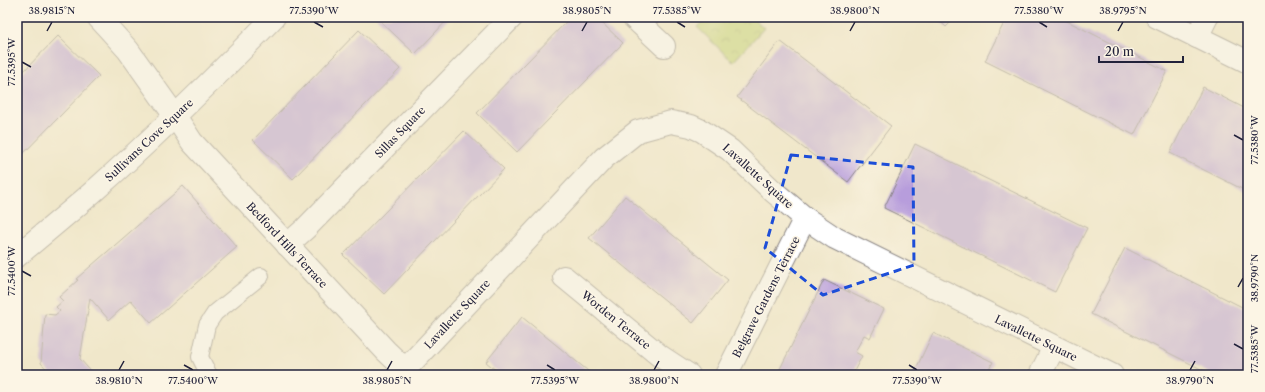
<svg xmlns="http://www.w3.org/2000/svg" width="1265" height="392" viewBox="0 0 1265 392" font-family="'Libre Caslon Text',serif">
<defs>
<pattern id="park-crowns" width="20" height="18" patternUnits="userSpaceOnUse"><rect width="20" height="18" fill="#c4d476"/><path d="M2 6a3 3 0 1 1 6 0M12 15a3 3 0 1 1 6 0" fill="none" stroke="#a8b667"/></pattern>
</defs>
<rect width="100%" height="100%" fill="#fcf5e5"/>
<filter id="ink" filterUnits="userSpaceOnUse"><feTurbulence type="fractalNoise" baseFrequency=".025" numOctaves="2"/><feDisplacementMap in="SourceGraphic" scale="8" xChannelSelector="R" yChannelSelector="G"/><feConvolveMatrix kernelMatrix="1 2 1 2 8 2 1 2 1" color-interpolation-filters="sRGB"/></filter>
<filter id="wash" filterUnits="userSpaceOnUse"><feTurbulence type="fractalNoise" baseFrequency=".012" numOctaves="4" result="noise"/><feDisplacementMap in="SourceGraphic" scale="16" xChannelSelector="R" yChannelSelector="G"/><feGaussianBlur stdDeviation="0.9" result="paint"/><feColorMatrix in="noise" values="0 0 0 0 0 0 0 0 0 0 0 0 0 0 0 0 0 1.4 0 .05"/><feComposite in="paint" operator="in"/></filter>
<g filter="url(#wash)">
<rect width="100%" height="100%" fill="#f0e7cb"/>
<polygon fill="url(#park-crowns)" stroke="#737b58" points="707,17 752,17 764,28 733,62 697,27"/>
<g id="blocks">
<g fill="#b79ddc">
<polygon points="376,17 450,17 415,54"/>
<polygon points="571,17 596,17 623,43 517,152 477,113"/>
<polygon points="935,17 956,17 946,27"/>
<polygon points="1007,17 1059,17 1167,71 1134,135 985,61"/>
<polygon points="359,30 400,69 293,179 253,140"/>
<polygon points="58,36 99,76 17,160 17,78"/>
<polygon points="780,41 891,126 848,182 737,97"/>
<polygon points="1203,87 1248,110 1248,192 1170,153"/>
<polygon points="464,131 504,169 384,294 343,255"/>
<polygon points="915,144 1087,228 1055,292 884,208"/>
<polygon points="183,186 237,247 151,323 131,300 109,320 90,298 80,359 94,375 52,375 41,363 45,314 55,315 60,311 56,307 63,301 59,297 78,280 76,279"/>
<polygon points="625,196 728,280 693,323 589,238"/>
<polygon points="1125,248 1248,310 1248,375 1213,375 1091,314"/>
<polygon points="824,280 884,309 870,338 864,335 855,352 862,356 852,375 777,375"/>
<polygon points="522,317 593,375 502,375 486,362"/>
<polygon points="933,333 993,362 986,375 913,375"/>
</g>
</g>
</g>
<g filter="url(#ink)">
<use href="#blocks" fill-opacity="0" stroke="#898483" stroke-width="1"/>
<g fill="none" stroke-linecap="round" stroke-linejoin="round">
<defs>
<polyline id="lane" points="209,375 200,357 207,325 215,313 261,276"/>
<g id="street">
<polyline points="98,17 128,50 175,116 192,142 386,351 405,369"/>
<polyline points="633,17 664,46"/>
<polyline points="1157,17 1248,62"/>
<polyline points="1197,37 1207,17"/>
<polyline points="287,245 305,229 512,17"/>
<path d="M 17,256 C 43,234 69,213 94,191 C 156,136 216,77 274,17"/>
<polyline points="564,277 660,356 689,375"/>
<polyline points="400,375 604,158 638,131 671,122 691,126 702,131 730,150 774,192 805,218 835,238 1112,375"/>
<polyline points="726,375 805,218"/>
<polyline points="1040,375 1054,347"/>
</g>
</defs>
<use href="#lane" stroke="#898483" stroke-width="18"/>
<use href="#street" stroke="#898483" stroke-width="24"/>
<use href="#lane" stroke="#fff" stroke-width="16"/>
<use href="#street" stroke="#fff" stroke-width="22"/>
</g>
</g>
<path d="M0 0H1265V392H0ZM 791,155 L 913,167 L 914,265 L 823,295 L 765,248 Z" fill="#f0e7cb" fill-opacity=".55" fill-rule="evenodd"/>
<path fill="none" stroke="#1d4ed8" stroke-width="3" stroke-dasharray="8 5" stroke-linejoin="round" d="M 791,155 L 913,167 L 914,265 L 823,295 L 765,248 Z"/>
<path fill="none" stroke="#22223b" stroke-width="1.5" d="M 314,22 L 323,27M 677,22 L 685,27M 1039,22 L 1047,27M 47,31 L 52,22M 582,31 L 587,22M 850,31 L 855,22M 1118,31 L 1123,22M 22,62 L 31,67M 1234,135 L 1243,140M 22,271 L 31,276M 1238,287 L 1243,278M 1234,344 L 1243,349M 184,365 L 193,370M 547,365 L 555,370M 909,365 L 917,370M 119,370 L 124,361M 387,370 L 392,361M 654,370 L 659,361M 1190,370 L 1195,361"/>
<g text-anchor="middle" stroke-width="3.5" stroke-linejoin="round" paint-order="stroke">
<g font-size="11" fill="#22223b" stroke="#fcf5e5">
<text transform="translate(400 132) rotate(-46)" y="4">Sillas Square</text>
<text transform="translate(149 140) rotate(-43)" y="4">Sullivans Cove Square</text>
<text transform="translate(758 176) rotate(42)" y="4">Lavallette Square</text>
<text transform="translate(287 245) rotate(47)" y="4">Bedford Hills Terrace</text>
<text transform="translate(766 297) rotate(-63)" y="4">Belgrave Gardens Terrace</text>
<text transform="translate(457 314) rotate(-47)" y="4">Lavallette Square</text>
<text transform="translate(616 320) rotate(39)" y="4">Worden Terrace</text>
<text transform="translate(1036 338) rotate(26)" y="4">Lavallette Square</text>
</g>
</g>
<rect width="1265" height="392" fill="none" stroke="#fcf5e5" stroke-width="44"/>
<path d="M1099 56v6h84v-6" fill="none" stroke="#22223b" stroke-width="2"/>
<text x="1105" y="56" font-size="12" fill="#22223b" stroke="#fcf5e5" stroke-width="3" paint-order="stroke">20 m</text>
<rect x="22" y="22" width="1221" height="348" fill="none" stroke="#22223b" stroke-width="1.5"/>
<g font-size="10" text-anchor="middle" fill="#22223b">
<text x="52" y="14">38.9815°N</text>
<text x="314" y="14">77.5390°W</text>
<text x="587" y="14">38.9805°N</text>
<text x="677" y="14">77.5385°W</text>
<text x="855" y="14">38.9800°N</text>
<text x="1039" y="14">77.5380°W</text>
<text x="1123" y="14">38.9795°N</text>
<text transform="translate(11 62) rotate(-90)" y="4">77.5395°W</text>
<text transform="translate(1254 140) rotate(-90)" y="4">77.5380°W</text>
<text transform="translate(11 271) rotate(-90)" y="4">77.5400°W</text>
<text transform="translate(1254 278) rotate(-90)" y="4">38.9790°N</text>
<text transform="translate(1254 349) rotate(-90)" y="4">77.5385°W</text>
<text x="119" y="384">38.9810°N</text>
<text x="193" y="384">77.5400°W</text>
<text x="387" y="384">38.9805°N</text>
<text x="555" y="384">77.5395°W</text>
<text x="654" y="384">38.9800°N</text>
<text x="917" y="384">77.5390°W</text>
<text x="1190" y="384">38.9790°N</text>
</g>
</svg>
